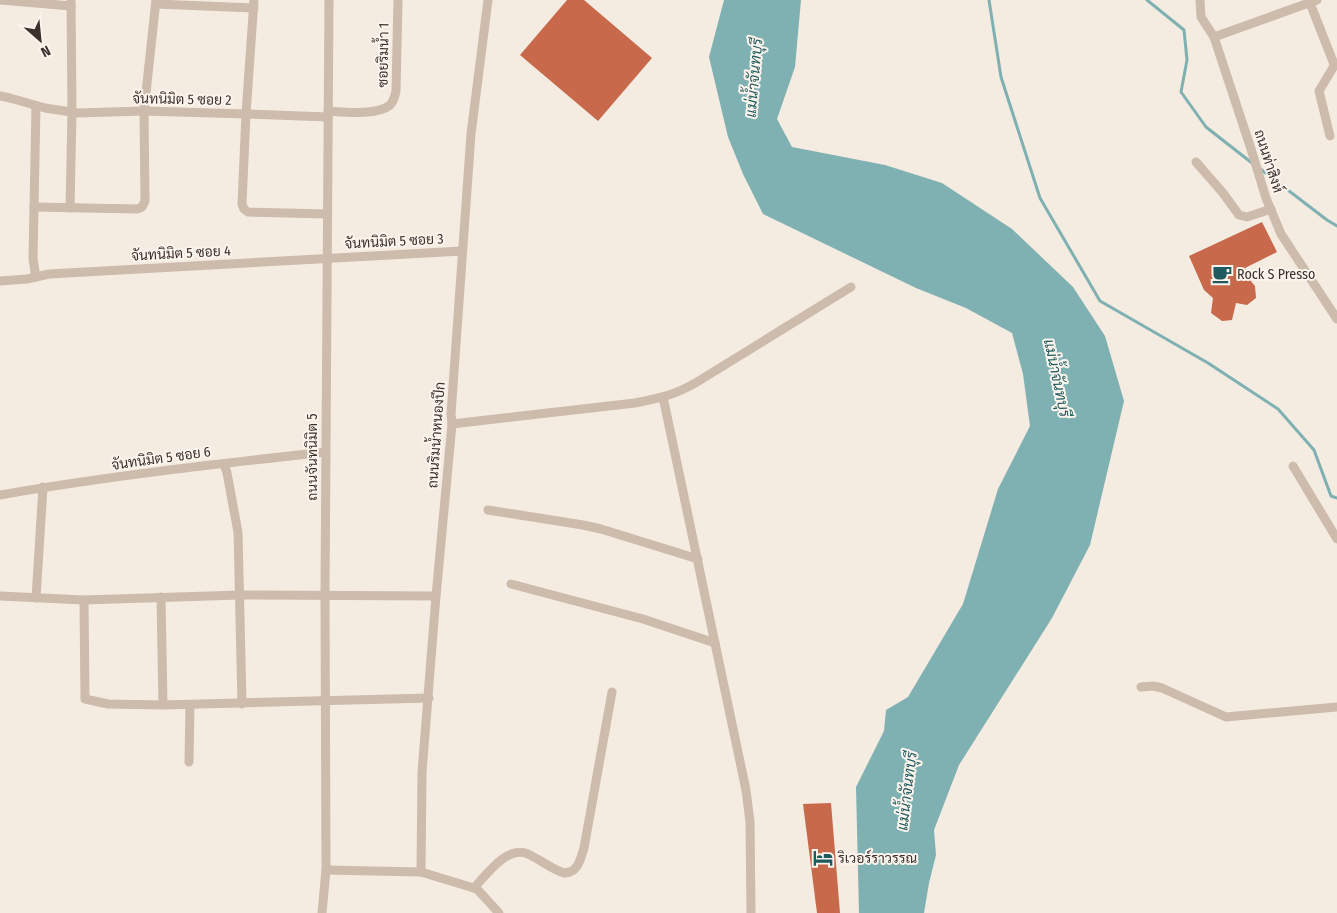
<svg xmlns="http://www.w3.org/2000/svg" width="1337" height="913" viewBox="0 0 1337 913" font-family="'Fira Sans Condensed',Sarabun,sans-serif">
<rect width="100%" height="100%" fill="#f4ebe1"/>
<polygon fill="#7fb0b2" points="724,0 801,0 795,67 777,119 792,147 885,165 942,183 1012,229 1073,287 1105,336 1124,401 1090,545 1052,618 959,765 934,830 936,855 929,883 924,913 859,913 856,787 884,731 886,710 908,697 963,604 998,489 1030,426 1023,374 1012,333 966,308 916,288 763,214 743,174 728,137 709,57"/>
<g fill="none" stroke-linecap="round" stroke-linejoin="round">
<g stroke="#7fb0b2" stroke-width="3">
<polyline points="989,0 1001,77 1040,198 1100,301 1208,363 1278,409 1314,450 1331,496 1337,498"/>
<polyline points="1147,0 1184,30 1187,60 1181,92 1206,127 1252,163"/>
<polyline points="1259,168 1327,220 1337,226"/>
</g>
</g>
<g fill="#c8694b">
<polygon points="567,0 584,0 652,58 598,121 520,55"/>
<polygon points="1262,222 1277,252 1245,268 1250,280 1255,286 1256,298 1247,305 1236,303 1232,320 1222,321 1211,313 1213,298 1204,290 1189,256"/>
<polygon points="831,803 840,913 817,913 803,804"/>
</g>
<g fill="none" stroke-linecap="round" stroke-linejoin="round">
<g stroke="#cdbbac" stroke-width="9">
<polyline points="0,0 71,6"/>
<polyline points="254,0 246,114 242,204 244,209 248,212 327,214"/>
<polyline points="1200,0 1201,17 1214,37 1251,149 1266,198 1281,234 1337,319"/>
<polyline points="1310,3 1334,64 1334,66 1319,91 1330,136"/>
<polyline points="156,4 254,8"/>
<polyline points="1214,37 1317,0"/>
<polyline points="0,96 10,98 45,108 78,113 144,111 246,114 328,117"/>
<path d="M 328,111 C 344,112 377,116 390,105 C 394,101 395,96 396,91 L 398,0"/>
<polyline points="1196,162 1223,193 1239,215 1247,217 1271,209"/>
<polyline points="34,207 137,209 142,207 145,201 144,111 156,0"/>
<polyline points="70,208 72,112 71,0"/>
<polyline points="36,277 33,259 36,106"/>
<polyline points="0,281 27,279 49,274 462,251"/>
<polyline points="663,397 746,790 750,822 751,913"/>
<path d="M 452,424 L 635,403 C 660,398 675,395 697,382 L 851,287"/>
<polyline points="224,464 227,473 238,532 242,704"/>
<polyline points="1293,466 1337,539"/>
<path d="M 0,495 C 108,476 217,464 326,452"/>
<polyline points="488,510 583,525 601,529 698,559"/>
<polyline points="511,584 643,619 715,643"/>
<polyline points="0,596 84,600 240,595 436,596"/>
<polyline points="161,597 163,705"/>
<polyline points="36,598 43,487"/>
<polyline points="84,600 85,699 108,704 163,705 429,698"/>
<polyline points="1141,687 1153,686 1162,688 1226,717 1337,707"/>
<polyline points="189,762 190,705"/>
<polyline points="326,870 421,872 477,889 499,913"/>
<polyline points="421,872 422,772 436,596 452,424 451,414 471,134 488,0"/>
<path d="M 474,888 C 487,874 507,845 528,854 C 541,860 551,869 564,873 C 578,873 580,860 584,848 L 612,692"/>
<polyline points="322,913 326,870 325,594 329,0"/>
</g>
</g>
<defs>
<symbol id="cafe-bare" viewBox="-9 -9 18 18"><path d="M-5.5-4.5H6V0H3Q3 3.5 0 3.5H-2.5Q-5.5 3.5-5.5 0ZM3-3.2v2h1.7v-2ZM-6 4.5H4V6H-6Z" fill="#1f5a5e" stroke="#fbf5ee" stroke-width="2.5" paint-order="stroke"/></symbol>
<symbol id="hotel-bare" viewBox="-9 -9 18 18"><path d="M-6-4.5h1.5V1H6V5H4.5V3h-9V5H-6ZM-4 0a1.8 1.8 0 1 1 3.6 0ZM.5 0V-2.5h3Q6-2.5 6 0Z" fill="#1f5a5e" stroke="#fbf5ee" stroke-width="2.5" paint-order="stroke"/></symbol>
</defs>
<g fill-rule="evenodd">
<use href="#cafe-bare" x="1208" y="260" width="28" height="28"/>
<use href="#hotel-bare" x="809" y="844" width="28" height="28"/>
</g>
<g text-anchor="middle" stroke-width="4" stroke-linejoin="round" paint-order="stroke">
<g font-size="14" fill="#3b302b" stroke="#fbf5ee">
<text transform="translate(383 55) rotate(-89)" y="5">ซอยริมน้ำ 1</text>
<text transform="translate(182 99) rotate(1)" y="5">จันทนิมิต 5 ซอย 2</text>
<text transform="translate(1269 161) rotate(72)" y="5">ถนนท่าสิงห์</text>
<text transform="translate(394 241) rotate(-3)" y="5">จันทนิมิต 5 ซอย 3</text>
<text transform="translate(181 253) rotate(-3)" y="5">จันทนิมิต 5 ซอย 4</text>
<text transform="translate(436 435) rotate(-86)" y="5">ถนนริมน้ำหนองปึก</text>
<text transform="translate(312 457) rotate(-90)" y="5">ถนนจันทนิมิต 5</text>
<text transform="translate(161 458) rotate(-8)" y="5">จันทนิมิต 5 ซอย 6</text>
</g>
<g font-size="14" fill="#3b302b" stroke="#fbf5ee" text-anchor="start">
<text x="1237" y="279">Rock S Presso</text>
<text x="838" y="863">ริเวอร์ราวรรณ</text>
</g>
<g font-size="15" font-style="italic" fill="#1f5a5e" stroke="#fbf5ee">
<text transform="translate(754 78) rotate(-85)" y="5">แม่น้ำจันทบุรี</text>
<text transform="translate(1057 378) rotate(78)" y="5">แม่น้ำจันทบุรี</text>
<text transform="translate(907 791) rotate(-83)" y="5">แม่น้ำจันทบุรี</text>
</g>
</g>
<g transform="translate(40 40) rotate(153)" stroke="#fbf5ee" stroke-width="4" paint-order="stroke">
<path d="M0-4L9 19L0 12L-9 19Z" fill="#3b302b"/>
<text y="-8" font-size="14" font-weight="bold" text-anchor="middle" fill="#3b302b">N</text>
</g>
</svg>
